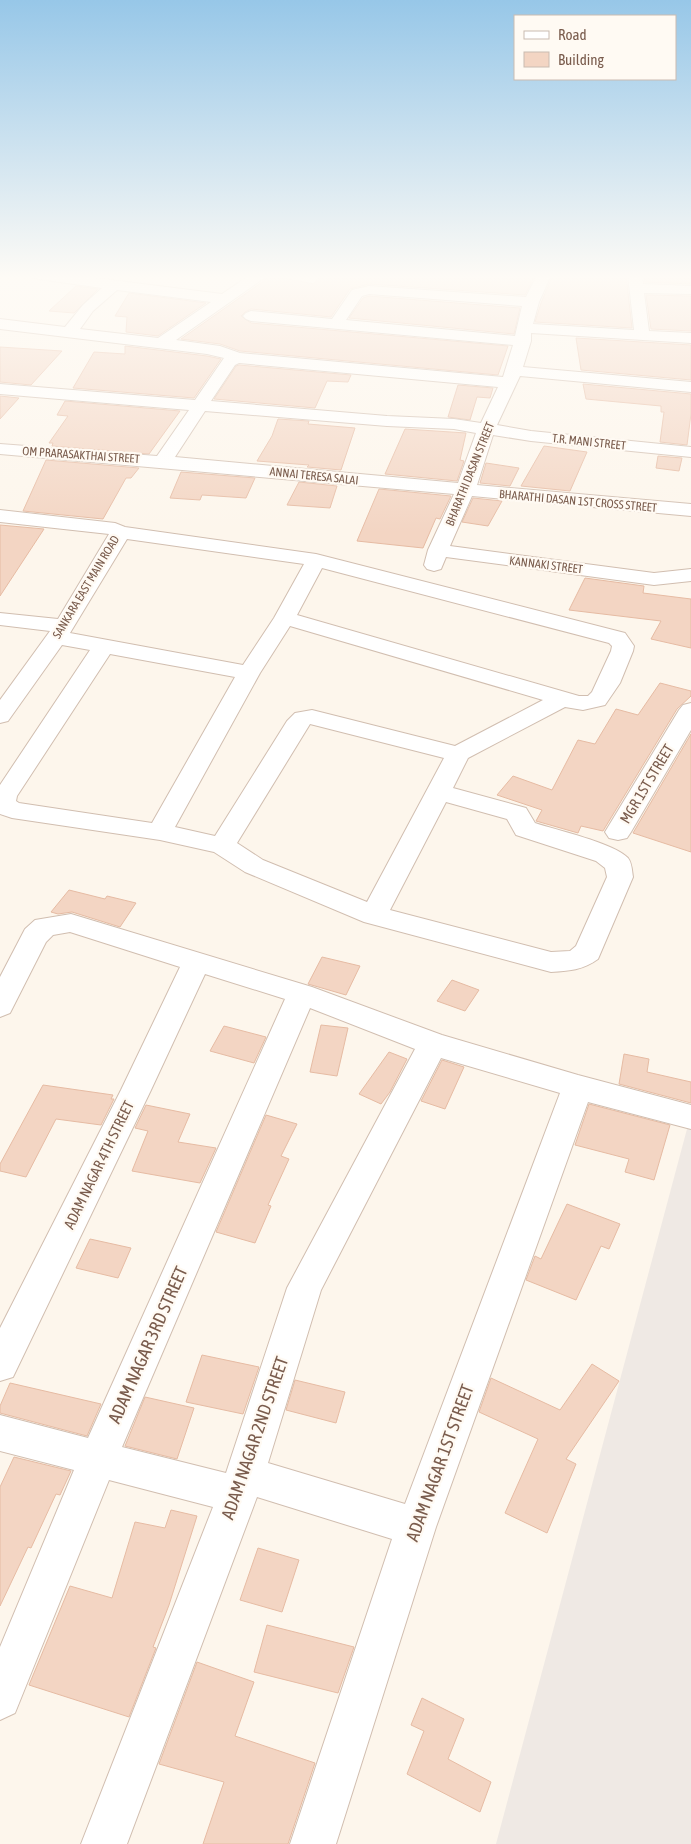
<svg xmlns="http://www.w3.org/2000/svg" width="691" height="1844" viewBox="0 0 691 1844" font-family="'Asap Condensed',sans-serif">
<rect width="100%" height="100%" fill="#fdf6ec"/>
<polygon fill="#efe9e4" points="691,1114 691,1844 496,1844"/>
<g fill="#f3d5c3" stroke="#e6bba3">
<polygon points="268,275 314,284 319,275 440,277 441,275 521,275 521,277 534,277 525,295 369,284 350,289 331,317 251,309 245,312 241,316 251,323 508,346 498,375 240,351 220,344 181,339 265,280"/>
<polygon points="591,275 626,275 632,328 535,322 541,303 552,277 592,278"/>
<polygon points="644,275 691,277 691,284 645,282"/>
<polygon points="76,286 98,289 74,313 49,311"/>
<polygon points="129,293 206,303 158,336 126,332 127,317 115,316"/>
<polygon points="646,295 691,296 691,331 651,329"/>
<polygon points="369,296 520,308 514,334 349,318 363,298"/>
<polygon points="576,338 691,345 691,380 581,370"/>
<polygon points="125,346 207,356 221,359 194,398 73,388 94,352 125,354"/>
<polygon points="0,347 62,351 31,385 0,382"/>
<polygon points="239,365 351,375 348,382 327,381 315,408 214,399 236,366"/>
<polygon points="583,384 691,394 691,414 687,445 660,442 664,412 661,412 661,406 586,399"/>
<polygon points="458,385 493,388 490,398 477,397 470,420 448,417"/>
<polygon points="0,396 19,398 0,419"/>
<polygon points="65,401 180,411 149,454 52,446 53,443 49,443 68,416 57,415"/>
<polygon points="278,419 309,421 308,424 355,428 341,470 307,467 309,465 257,461 272,436"/>
<polygon points="405,429 466,433 460,460 464,461 457,481 385,474"/>
<polygon points="544,446 587,452 570,491 521,486"/>
<polygon points="658,456 682,458 679,471 656,468"/>
<polygon points="46,460 139,468 131,478 126,478 103,519 23,511"/>
<polygon points="486,463 519,468 510,486 480,483"/>
<polygon points="181,472 255,478 246,498 202,495 200,500 170,498"/>
<polygon points="299,482 337,486 330,508 287,505"/>
<polygon points="379,489 451,496 440,519 436,518 423,548 357,541"/>
<polygon points="473,498 502,501 488,526 462,522"/>
<polygon points="0,525 44,529 0,596"/>
<polygon points="585,578 644,586 643,593 691,599 691,648 651,639 661,621 569,610"/>
<polygon points="660,683 691,691 691,696 677,709 603,831 581,826 578,833 536,821 542,810 497,795 513,776 552,790 578,740 595,744 616,709 638,715"/>
<polygon points="691,734 691,852 633,833"/>
<polygon points="69,890 105,899 107,896 136,903 120,927 72,912 58,914 51,912"/>
<polygon points="322,957 360,966 346,995 308,984"/>
<polygon points="452,980 479,990 465,1011 437,1001"/>
<polygon points="321,1025 348,1028 337,1076 310,1072"/>
<polygon points="224,1026 266,1037 254,1063 210,1051"/>
<polygon points="389,1052 407,1059 390,1092 381,1104 359,1094"/>
<polygon points="624,1054 649,1059 647,1072 691,1082 691,1103 619,1084"/>
<polygon points="442,1060 464,1067 445,1109 421,1101"/>
<polygon points="43,1085 113,1095 111,1099 114,1099 101,1125 56,1119 26,1177 0,1171 0,1164"/>
<polygon points="589,1104 670,1125 654,1180 625,1172 629,1159 575,1145"/>
<polygon points="146,1105 190,1114 178,1142 216,1148 200,1183 132,1171 148,1131 135,1128"/>
<polygon points="266,1115 297,1124 281,1156 289,1159 268,1205 271,1206 255,1243 216,1232"/>
<polygon points="567,1204 620,1224 609,1249 601,1246 576,1300 526,1280 535,1256 541,1259"/>
<polygon points="90,1239 131,1248 118,1278 76,1268"/>
<polygon points="202,1355 259,1367 243,1414 186,1402"/>
<polygon points="592,1364 619,1381 566,1459 576,1464 547,1533 505,1513 538,1439 479,1412 491,1378 560,1410"/>
<polygon points="295,1380 345,1392 336,1423 286,1410"/>
<polygon points="10,1383 101,1404 87,1436 0,1413 0,1406"/>
<polygon points="145,1397 194,1408 177,1459 125,1446"/>
<polygon points="14,1457 71,1471 60,1495 56,1494 31,1548 28,1547 0,1606 0,1487"/>
<polygon points="171,1510 197,1516 169,1605 153,1647 156,1648 129,1717 29,1685 70,1586 112,1598 135,1522 165,1528"/>
<polygon points="258,1548 299,1560 282,1612 240,1600"/>
<polygon points="267,1625 354,1647 338,1693 254,1672"/>
<polygon points="197,1662 254,1682 235,1736 315,1763 288,1844 203,1844 224,1782 159,1764"/>
<polygon points="422,1698 464,1719 448,1759 491,1782 480,1812 407,1774 424,1731 411,1725"/>
</g>
<g fill="none" stroke-linecap="round" stroke-linejoin="round">
<defs>
<g id="minor">
<path d="M 32,275 L 71,275 L 222,294 L 250,275 L 266,275 L 264,278 L 176,340 L 220,346 L 240,353 L 503,377 L 513,345 L 251,321 L 246,319 L 243,316 L 246,313 L 251,311 L 332,319 L 352,290 L 369,286 L 526,297 L 537,275 L 551,275 L 539,302 L 533,324 L 634,330 L 628,275 L 642,275 L 643,284 L 691,286 L 691,294 L 644,293 L 649,331 L 691,333 L 691,343 L 531,333 L 531,341 L 523,367 L 691,382 L 691,392 L 520,376 L 497,425 L 531,431 L 691,447 L 691,457 L 531,441 L 493,435 L 477,485 L 691,504 L 691,516 L 472,496 L 450,546 L 654,573 L 691,569 L 691,581 L 654,585 L 446,557 L 441,569 L 434,571 L 427,569 L 424,565 L 428,550 L 454,494 L 0,454 L 0,444 L 157,456 L 189,410 L 0,394 L 0,384 L 195,400 L 224,358 L 207,354 L 0,329 L 0,319 L 65,327 L 83,305 L 102,288 L 39,279 L 34,278 ZM 117,290 L 211,302 L 158,338 L 80,329 L 93,311 ZM 369,294 L 522,306 L 515,336 L 346,320 L 362,296 ZM 239,363 L 498,387 L 481,423 L 454,419 L 387,416 L 211,401 L 235,365 ZM 205,411 L 387,426 L 454,429 L 476,433 L 458,483 L 175,457 Z"/>
<path d="M 0,510 L 115,523 L 125,527 L 316,554 L 625,633 L 634,646 L 633,651 L 620,683 L 605,705 L 583,710 L 565,707 L 468,758 L 453,788 L 526,808 L 535,823 C 556,830 614,843 628,858 C 632,863 632,871 633,877 L 598,959 C 583,970 569,971 551,972 L 364,922 L 245,872 L 214,852 L 160,840 L 12,818 L 0,814 L 0,785 L 90,650 L 62,645 L 8,721 L 0,723 L 0,700 L 50,631 L 0,625 L 0,613 L 58,619 L 109,534 L 0,522 ZM 127,539 L 304,564 L 274,618 L 243,665 L 70,633 ZM 322,568 L 609,643 L 612,646 L 611,651 L 592,692 L 588,696 L 579,696 L 297,615 ZM 290,626 L 543,700 L 455,746 L 312,710 L 295,713 L 287,721 L 215,836 L 175,827 L 260,673 ZM 110,654 L 235,677 L 152,823 L 19,803 L 16,801 L 17,796 ZM 310,724 L 444,758 L 367,902 L 263,860 L 237,843 ZM 446,802 L 507,819 L 516,835 L 596,861 L 605,868 L 607,877 L 576,946 L 570,951 L 551,952 L 390,910 Z"/>
<polygon points="691,703 691,730 631,832 627,838 618,840 609,838 605,832 679,710 683,705"/>
<path d="M 71,914 L 312,987 L 442,1035 L 578,1075 L 691,1105 L 691,1129 L 588,1102 L 436,1527 L 336,1844 L 290,1844 L 392,1539 L 257,1497 L 127,1844 L 81,1844 L 213,1507 L 109,1480 L 15,1713 L 0,1720 L 0,1647 L 74,1470 L 0,1451 L 0,1415 L 88,1438 L 285,999 L 205,974 L 151,1090 L 13,1377 L 0,1381 L 0,1328 L 121,1090 L 180,967 L 70,932 L 53,935 L 46,942 L 10,1013 L 0,1017 L 0,977 L 25,929 L 35,920 ZM 310,1008 L 415,1049 L 287,1288 L 226,1473 L 122,1447 ZM 441,1058 L 560,1093 L 405,1504 L 268,1463 L 321,1290 Z"/>
</g>
</defs>
<use href="#minor" stroke="#d1beb0" stroke-width="2"/>
<use href="#minor" fill="#fff" fill-rule="evenodd"/>
</g>
<linearGradient id="sky" x2="0" y2="1"><stop stop-color="#97c7e8"/><stop offset="0.52" stop-color="#fefbf6"/><stop offset="1" stop-color="#fefbf6" stop-opacity="0"/></linearGradient>
<rect width="691" height="533" fill="url(#sky)"/>
<g text-anchor="middle" stroke-width="4.5" stroke-linejoin="round" paint-order="stroke">
<g font-size="12" fill="#7a5c4d" stroke="#fffaf3">
<text transform="translate(589 442) rotate(6)" y="4">T.R. MANI STREET</text>
<text transform="translate(81 455) rotate(4)" y="4">OM PRARASAKTHAI STREET</text>
<text transform="translate(470 474) rotate(-68)" y="4">BHARATHI DASAN STREET</text>
<text transform="translate(314 476) rotate(6)" y="4">ANNAI TERESA SALAI</text>
<text transform="translate(578 501) rotate(5)" y="4">BHARATHI DASAN 1ST CROSS STREET</text>
<text transform="translate(546 565) rotate(7)" y="4">KANNAKI STREET</text>
<text transform="translate(86 587) rotate(-59)" y="4">SANKARA EAST MAIN ROAD</text>
</g>
<g font-size="15" fill="#7a5c4d" stroke="#fffaf3">
<text transform="translate(647 784) rotate(-59)" y="5">MGR 1ST STREET</text>
<text transform="translate(99 1165) rotate(-64)" y="5">ADAM NAGAR 4TH STREET</text>
</g>
<g font-size="18" fill="#7a5c4d" stroke="#fffaf3">
<text transform="translate(148 1345) rotate(-66)" y="6">ADAM NAGAR 3RD STREET</text>
<text transform="translate(255 1438) rotate(-71)" y="6">ADAM NAGAR 2ND STREET</text>
<text transform="translate(440 1463) rotate(-70)" y="6">ADAM NAGAR 1ST STREET</text>
</g>
</g>
<rect x="514" y="15" width="162" height="65" fill="#fffaf3" stroke="#cabbb1"/>
<rect x="524" y="31" width="25" height="8" fill="#ffffff" stroke="#cabbb1"/>
<text x="558" y="40" font-size="15" fill="#7a5c4d">Road</text>
<rect x="524" y="52" width="25" height="15" fill="#f3d5c3" stroke="#cabbb1"/>
<text x="558" y="65" font-size="15" fill="#7a5c4d">Building</text>
</svg>
